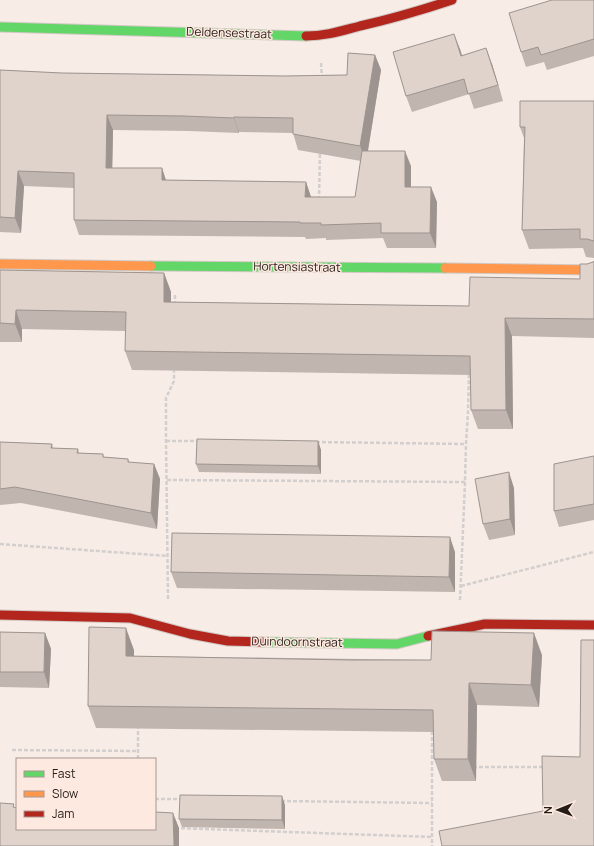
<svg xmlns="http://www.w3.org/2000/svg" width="594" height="846" viewBox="0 0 594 846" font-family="Manrope,sans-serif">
<rect width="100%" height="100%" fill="#f7ece6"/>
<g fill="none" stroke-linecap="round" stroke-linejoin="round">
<defs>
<g id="fast">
<polyline points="0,27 306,36"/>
<polyline points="151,266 445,268"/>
<polyline points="262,642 397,644 428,636"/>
</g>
<g id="slow">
<polyline points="0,264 151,266"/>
<polyline points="445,268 594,270"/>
</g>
<g id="jam">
<path d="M 306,36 C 326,36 341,31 360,26 C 391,19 422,10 452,0"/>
<polyline points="0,615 130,618 190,634 228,641 262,642"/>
<polyline points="428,636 485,624 594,625"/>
</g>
</defs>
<use href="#fast" stroke="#d0c8c3" stroke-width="11"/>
<use href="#slow" stroke="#d0c8c3" stroke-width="11"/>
<use href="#jam" stroke="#d0c8c3" stroke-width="11"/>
<g stroke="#d2cfce" stroke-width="2.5" stroke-dasharray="4 2" stroke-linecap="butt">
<polyline points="321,63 322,78"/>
<polyline points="319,200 320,151"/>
<polyline points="175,305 175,294"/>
<polyline points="166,441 199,441"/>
<polyline points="316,442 465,444"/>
<polyline points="167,480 465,482"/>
<polyline points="0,544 168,556"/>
<polyline points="461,586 594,552"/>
<polyline points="168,599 166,441 166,398 174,381 174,368"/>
<polyline points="460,600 465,482 466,444 468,412 469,372"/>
<polyline points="432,731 432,846"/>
<polyline points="12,750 138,751"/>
<polyline points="138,759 138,726"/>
<polyline points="473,767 544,767"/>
<polyline points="155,799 182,799"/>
<polyline points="281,801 432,803"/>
<polyline points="175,828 432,837"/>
</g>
<use href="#fast" stroke="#63d668" stroke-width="9"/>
<use href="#slow" stroke="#ff974d" stroke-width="9"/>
<use href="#jam" stroke="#b3261e" stroke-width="9"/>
</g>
<g fill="#c1b5af" fill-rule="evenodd">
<polygon points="594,0 594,56 547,70 544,62 526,67 521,52"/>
<polygon points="460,49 462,56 492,64 503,101 474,109 469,94 412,112 406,96"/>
<path d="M 375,55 L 381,70 L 368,151 L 411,166 L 411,187 L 437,202 L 436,248 L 387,248 L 383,238 L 326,240 L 326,238 L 306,239 L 305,237 L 79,235 L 74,220 L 74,188 L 24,186 L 21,233 L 0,232 L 0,70 L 62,73 L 284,76 L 347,75 ZM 113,130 L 189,131 L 239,133 L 239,132 L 293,133 L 298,150 L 361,161 L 355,197 L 311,197 L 306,182 L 166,180 L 162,168 L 112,168 Z"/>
<polygon points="594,101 594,258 586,257 583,248 529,249 522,230 524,138 520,127"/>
<polygon points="594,261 594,338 512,336 513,429 478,429 471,410 471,375 132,370 125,351 126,331 22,329 22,342 0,342 0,270 164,273 171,292 171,302 469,306 580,279 587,264 593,262"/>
<polygon points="318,441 321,450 321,474 199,472 196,464"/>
<polygon points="0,442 52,444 53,448 78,449 79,453 103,454 104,457 128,459 130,463 154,464 160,479 157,529 21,503 0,505"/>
<polygon points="594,456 594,520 559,527 554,511"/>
<polygon points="514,488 515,535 489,540 483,524"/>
<polygon points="455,552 455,592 177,588 171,572"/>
<polygon points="0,632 45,633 51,649 49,688 0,687"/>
<polygon points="134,650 134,656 431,660 542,655 539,707 477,705 476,781 442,781 434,759 434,732 96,728 88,706"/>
<polygon points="285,805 285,829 182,827 179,819"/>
</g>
<g fill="#9d948f">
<polygon points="454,34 460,49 467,72 461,56"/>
<polygon points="486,48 492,64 503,101 498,85"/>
<polygon points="375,55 381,70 366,162 360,146"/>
<polygon points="107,115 113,130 112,183 106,168"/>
<polygon points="234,117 239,132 239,133 234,118"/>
<polygon points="405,151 411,166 411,202 405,187"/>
<polygon points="162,168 167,184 162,180"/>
<polygon points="18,171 24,186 21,233 15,218"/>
<polygon points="306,182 311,197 305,197"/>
<polygon points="431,187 437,202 436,248 430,233"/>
<polygon points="164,273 171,292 171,321 164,302"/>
<polygon points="16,310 22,329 22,342 15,324"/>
<polygon points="505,318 512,336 513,429 506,410"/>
<polygon points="318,441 321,450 321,474 318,466"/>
<polygon points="154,464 160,479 157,529 151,513"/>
<polygon points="509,472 514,488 515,535 510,519"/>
<polygon points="450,537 455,552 455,592 449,577"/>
<polygon points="126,628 134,650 134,678 126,656"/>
<polygon points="45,633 51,649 49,688 44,672"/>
<polygon points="534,633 542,655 539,707 531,685"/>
<polygon points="469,683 477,705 476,781 468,759"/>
<polygon points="282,796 285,805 285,829 282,820"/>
<polygon points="173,813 179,828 179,846 174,846"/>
</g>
<g fill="#e0d3cc" stroke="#9d948f">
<polygon points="552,0 594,0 594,39 541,55 538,47 521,52 509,13"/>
<polygon points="454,34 461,56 486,48 498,85 468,94 464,79 406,96 393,52"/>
<polygon points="348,53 375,55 360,146 293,134 293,118 234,117 234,118 184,116 107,115 106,168 162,168 162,180 306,182 305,197 355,197 362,151 405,151 405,187 431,187 430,233 381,233 381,223 321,225 321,223 300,223 300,222 74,220 74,173 18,171 15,218 0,217 0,70 62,73 284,76 347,75"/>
<polygon points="520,101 594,101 594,241 587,239 580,239 580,229 522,230 525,127 520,127"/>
<polygon points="594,261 594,319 505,318 506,410 471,410 470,356 125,351 126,312 16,310 15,324 0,323 0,270 164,273 164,302 469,306 470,277 580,279 580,264 587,264 593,262"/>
<polygon points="197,439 318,441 318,466 196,464"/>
<polygon points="0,442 52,444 51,448 78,449 77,453 103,454 103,457 128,459 128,462 154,464 151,513 15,487 0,489"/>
<polygon points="594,456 594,504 554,511 554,464"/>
<polygon points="509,472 510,519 483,524 475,479"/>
<polygon points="172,533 450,537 449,577 171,572"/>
<polygon points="89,627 126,628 126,656 350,660 431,660 432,631 534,633 531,685 469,683 468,759 434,759 433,710 88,706"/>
<polygon points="0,632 45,633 44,672 0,672"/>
<polygon points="581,640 594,640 594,846 442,846 439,831 543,811 542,756 580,757"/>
<polygon points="180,795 282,796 282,820 179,819"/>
<polygon points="0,803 14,804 13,807 17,808 17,829 155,829 155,812 173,813 174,846 0,846"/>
</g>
<g text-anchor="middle" stroke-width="3" stroke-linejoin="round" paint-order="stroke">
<g font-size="12" fill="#251c18" stroke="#fde9e0">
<text transform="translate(229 33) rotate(2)" y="4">Deldensestraat</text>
<text transform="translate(297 267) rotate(1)" y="4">Hortensiastraat</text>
<text transform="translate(297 642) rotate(1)" y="4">Duindoornstraat</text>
</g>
</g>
<rect x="16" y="758" width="140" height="72" fill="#fde9e0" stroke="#a79790"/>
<rect x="24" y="771" width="20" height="6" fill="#63d668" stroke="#a79790"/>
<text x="52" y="778" font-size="12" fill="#251c18">Fast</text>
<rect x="24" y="791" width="20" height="6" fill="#ff974d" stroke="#a79790"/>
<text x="52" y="798" font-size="12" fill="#251c18">Slow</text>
<rect x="24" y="811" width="20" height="6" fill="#b3261e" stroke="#a79790"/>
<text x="52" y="818" font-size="12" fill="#251c18">Jam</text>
<g transform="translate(558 810) rotate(269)" stroke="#fde9e0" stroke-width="3" paint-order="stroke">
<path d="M0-3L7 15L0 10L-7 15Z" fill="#251c18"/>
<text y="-6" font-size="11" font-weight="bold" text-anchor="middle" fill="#251c18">N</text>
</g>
</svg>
